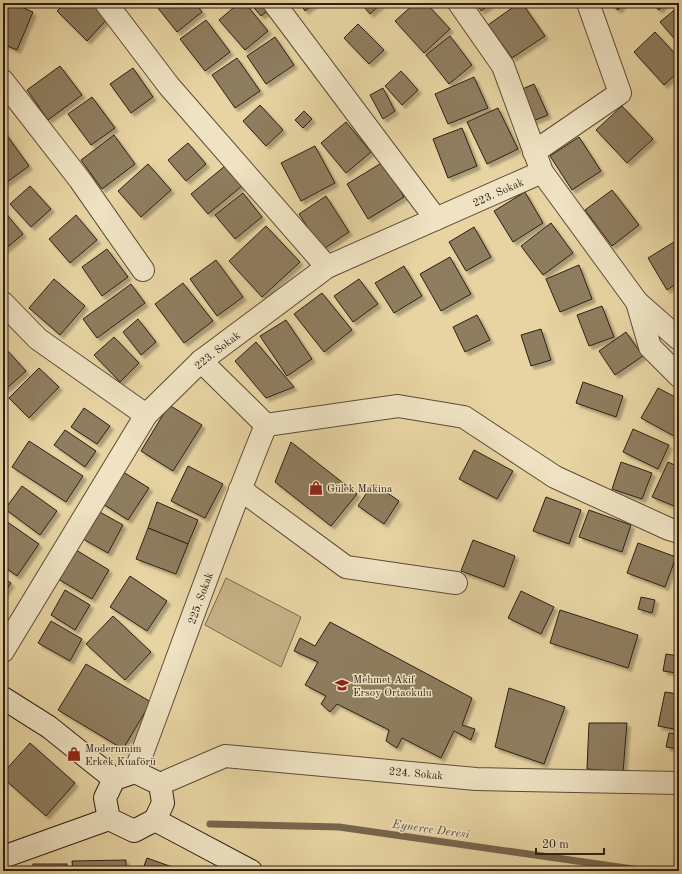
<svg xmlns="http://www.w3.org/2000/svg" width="682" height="874" viewBox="0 0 682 874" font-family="'Old Standard TT',serif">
<defs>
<filter id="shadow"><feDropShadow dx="3.5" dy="3.5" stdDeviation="1" flood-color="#0004"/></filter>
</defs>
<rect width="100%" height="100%" fill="#e7d4a2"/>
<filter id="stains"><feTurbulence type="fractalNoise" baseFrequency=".005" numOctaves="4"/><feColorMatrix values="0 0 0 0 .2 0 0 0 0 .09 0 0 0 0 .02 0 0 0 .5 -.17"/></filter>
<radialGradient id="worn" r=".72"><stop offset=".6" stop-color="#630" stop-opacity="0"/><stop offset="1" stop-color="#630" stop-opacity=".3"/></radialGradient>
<polygon fill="#c8b58a" stroke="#7b6a50" points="226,578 301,617 281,667 205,625"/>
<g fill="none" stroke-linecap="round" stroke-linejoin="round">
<g stroke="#77664d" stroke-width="7">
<polyline points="3,823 4,823"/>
<polyline points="210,824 339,827 647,871"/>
</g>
</g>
<g fill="#8e7d5e" stroke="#2e1f15" filter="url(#shadow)">
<polygon points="3,3 11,3 33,12 17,50 3,44"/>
<polygon points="65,3 96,3 110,16 87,41 57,11"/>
<polygon points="154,3 195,3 202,12 177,32"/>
<polygon points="239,3 245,3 268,31 245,50 219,20"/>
<polygon points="250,3 265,3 270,9 261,16"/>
<polygon points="300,3 315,3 305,11"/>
<polygon points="361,3 382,3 370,14"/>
<polygon points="415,3 426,3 450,29 424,53 395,21"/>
<polygon points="476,3 492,3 481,11"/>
<polygon points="519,3 522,3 545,36 512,58 488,25"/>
<polygon points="610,3 624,3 618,10"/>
<polygon points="651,3 665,3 659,10"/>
<polygon points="679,6 679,44 660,22"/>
<polygon points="206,20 230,52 205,71 180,39"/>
<polygon points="358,24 384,50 369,64 344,38"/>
<polygon points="655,32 679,58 679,71 664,85 634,52"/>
<polygon points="450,36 472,65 449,84 426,55"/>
<polygon points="275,37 294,65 266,84 247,56"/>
<polygon points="237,58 260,91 235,108 212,75"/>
<polygon points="60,66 82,95 48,120 27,90"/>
<polygon points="133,68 153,97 131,113 110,84"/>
<polygon points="401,71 418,90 402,105 385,86"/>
<polygon points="474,77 488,108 448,124 435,94"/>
<polygon points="534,84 548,115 533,121 520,90"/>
<polygon points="383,88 395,111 383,119 370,95"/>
<polygon points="92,97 115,128 91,145 68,114"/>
<polygon points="260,105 283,130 266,146 243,121"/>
<polygon points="622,106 653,139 627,163 596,130"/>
<polygon points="498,108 518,149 487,164 467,122"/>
<polygon points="304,111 312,119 303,128 295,120"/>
<polygon points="346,122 371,152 346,173 321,143"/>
<polygon points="462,128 477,166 448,178 433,139"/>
<polygon points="3,130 29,166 3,185"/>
<polygon points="114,135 135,164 102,189 81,160"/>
<polygon points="579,137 601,171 572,190 550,156"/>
<polygon points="188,143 206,164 186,181 168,160"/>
<polygon points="315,146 335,183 301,201 281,163"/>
<polygon points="383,162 404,197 368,219 347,184"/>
<polygon points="148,164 171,190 141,217 118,191"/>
<polygon points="225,166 242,186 208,214 191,194"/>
<polygon points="30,186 51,209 31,227 10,204"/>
<polygon points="612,190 639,225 612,246 585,210"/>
<polygon points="525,192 543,223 513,242 494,211"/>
<polygon points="243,193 262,217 235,239 215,215"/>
<polygon points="326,196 349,232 322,250 299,214"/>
<polygon points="3,210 23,234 3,251"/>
<polygon points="76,215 97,240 70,263 49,239"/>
<polygon points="551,223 573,253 543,275 521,246"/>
<polygon points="266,226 300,262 262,297 229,261"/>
<polygon points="474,227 491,257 466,271 449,242"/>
<polygon points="679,239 679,282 667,290 648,258"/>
<polygon points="107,249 128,277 102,296 82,267"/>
<polygon points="450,257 471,294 441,311 420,274"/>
<polygon points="216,260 243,297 217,316 190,279"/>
<polygon points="579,265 592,299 560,312 546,279"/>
<polygon points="404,266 422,296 394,313 375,283"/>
<polygon points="54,279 85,306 60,335 29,308"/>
<polygon points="359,279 378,304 353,322 334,296"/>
<polygon points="183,283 213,321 184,343 155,304"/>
<polygon points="131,284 145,303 97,338 83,319"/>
<polygon points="322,293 352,330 324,352 294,314"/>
<polygon points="602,306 614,337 589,346 577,315"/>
<polygon points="477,315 490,340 465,352 453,327"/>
<polygon points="138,319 156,342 141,355 123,332"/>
<polygon points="286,320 312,359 287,376 260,336"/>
<polygon points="541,329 551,360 531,366 521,335"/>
<polygon points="626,332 643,356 615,375 599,351"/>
<polygon points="114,337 139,363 120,382 94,355"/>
<polygon points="256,342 294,387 266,398 235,361"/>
<polygon points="5,348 26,371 6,389 3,386 3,350"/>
<polygon points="39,368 59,387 29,418 9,398"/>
<polygon points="583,382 623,396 616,417 576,403"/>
<polygon points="658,388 679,399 679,427 674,436 641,418"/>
<polygon points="169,405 202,425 173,471 141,451"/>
<polygon points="84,408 110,426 97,444 71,427"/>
<polygon points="633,429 669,445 658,469 623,452"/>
<polygon points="65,430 96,451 85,467 54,445"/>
<polygon points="29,441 83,476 66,502 12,467"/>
<polygon points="291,442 357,494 331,526 275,482"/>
<polygon points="474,450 513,471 497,499 459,479"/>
<polygon points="621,462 652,473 642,499 612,489"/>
<polygon points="668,462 679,467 679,508 652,497"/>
<polygon points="188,466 223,484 205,518 171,501"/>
<polygon points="120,470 149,488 128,520 100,502"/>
<polygon points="373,483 399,501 384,524 358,506"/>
<polygon points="22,486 57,511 40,535 5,509"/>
<polygon points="546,497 581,510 569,544 533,531"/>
<polygon points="157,502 198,520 188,544 148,528"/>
<polygon points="589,510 631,525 622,552 579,537"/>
<polygon points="98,511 123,525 108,553 83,539"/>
<polygon points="3,519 39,544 17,576 3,566"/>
<polygon points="148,528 188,544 176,574 136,559"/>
<polygon points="473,540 515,556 504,587 461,571"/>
<polygon points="638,543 676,557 665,587 627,573"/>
<polygon points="76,550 109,570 92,599 58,579"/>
<polygon points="130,576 167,601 147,631 110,607"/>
<polygon points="3,578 11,583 3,595"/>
<polygon points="65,590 90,605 75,630 51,615"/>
<polygon points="521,591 554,607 541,634 508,618"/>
<polygon points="641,597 655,600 652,613 638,609"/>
<polygon points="560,610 638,635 628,668 550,643"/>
<polygon points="113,616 151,652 125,680 86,644"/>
<polygon points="51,621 82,639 70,661 38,643"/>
<polygon points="330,622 472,698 462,725 475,729 471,740 454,731 441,758 402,738 397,748 386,741 389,730 337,704 330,712 321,704 326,696 305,685 318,662 294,651 300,638 315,646"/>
<polygon points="666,654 679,656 677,673 663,671"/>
<polygon points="86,664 151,702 123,749 58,710"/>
<polygon points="509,688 565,707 544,764 495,747"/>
<polygon points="665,692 679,694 679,730 658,726"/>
<polygon points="589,723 627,723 623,772 587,769"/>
<polygon points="669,733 679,734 679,749 666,747"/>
<polygon points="30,743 75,783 46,816 3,778 3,773"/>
<polygon points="147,858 175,868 174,871 142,871"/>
<polygon points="126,860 126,871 73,871 72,861"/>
<rect x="33" y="864" width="34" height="7"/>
</g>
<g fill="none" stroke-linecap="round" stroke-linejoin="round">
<defs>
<g id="street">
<polyline points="106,3 169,86 327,267"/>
<polyline points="274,3 436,219"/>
<polyline points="459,3 503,66 542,172 637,302 679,339"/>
<polyline points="3,81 80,180 143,270"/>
<polyline points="534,152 620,93 588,3"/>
<polyline points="637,302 650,347 679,376"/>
<polyline points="3,303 38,339 146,415"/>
<polyline points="201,361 266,425 398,406 464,417 555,477 669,529 679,532"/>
<polyline points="240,489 346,567 456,583"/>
<polyline points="3,651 146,415 201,361 327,267 542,172"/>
<path d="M 135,772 C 179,656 219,539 266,425"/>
<polyline points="160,784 225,756 476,779 679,783"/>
</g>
<g id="secondary">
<polyline points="3,698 49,727 114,779"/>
<polygon points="135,772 160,784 163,803 155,820 134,831 109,819 105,798 114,779"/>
<polyline points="155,820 251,871"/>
<polyline points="3,857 109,819"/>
</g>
</defs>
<use href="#street" stroke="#5c4c38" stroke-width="24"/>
<use href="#secondary" stroke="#2e1f15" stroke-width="24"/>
<use href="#street" stroke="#efe3c3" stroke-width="22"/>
<use href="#secondary" stroke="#efe3c3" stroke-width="22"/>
</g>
<defs>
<symbol id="shop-bare" viewBox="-9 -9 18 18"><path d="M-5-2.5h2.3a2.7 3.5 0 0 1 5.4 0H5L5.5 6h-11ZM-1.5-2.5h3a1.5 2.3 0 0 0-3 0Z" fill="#8f2418" stroke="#efe3c3" stroke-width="2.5" paint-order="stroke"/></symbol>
<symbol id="school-bare" viewBox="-9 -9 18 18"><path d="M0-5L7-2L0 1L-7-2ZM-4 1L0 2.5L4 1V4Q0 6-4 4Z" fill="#8f2418" stroke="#efe3c3" stroke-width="2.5" paint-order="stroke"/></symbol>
</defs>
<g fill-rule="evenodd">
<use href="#shop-bare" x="306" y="478" width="20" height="20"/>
<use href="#school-bare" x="332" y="675" width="20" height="20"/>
<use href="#shop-bare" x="64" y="744" width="20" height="20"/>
</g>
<g text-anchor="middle" stroke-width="3" stroke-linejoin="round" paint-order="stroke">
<g font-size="11" fill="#2e1f15" stroke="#efe3c3">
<text transform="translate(498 192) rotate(-24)" y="4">223. Sokak</text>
<text transform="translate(217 350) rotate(-38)" y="4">223. Sokak</text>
<text transform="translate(200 598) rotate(-70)" y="4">225. Sokak</text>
<text transform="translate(416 773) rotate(5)" y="4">224. Sokak</text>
</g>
<g font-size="11" fill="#2e1f15" stroke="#efe3c3" text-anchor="start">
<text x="327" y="492">Gülek Makina</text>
<text x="353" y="683">Mehmet Akif<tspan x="353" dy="13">Ersoy Ortaokulu</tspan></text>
<text x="85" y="752">Modernmim<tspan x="85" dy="13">Erkek Kuaförü</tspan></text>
</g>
<g font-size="12" font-style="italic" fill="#594936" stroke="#efe3c3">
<text transform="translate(431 829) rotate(8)" y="4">Eynerce Deresi</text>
</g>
</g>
<rect width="682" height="874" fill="none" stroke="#e7d4a2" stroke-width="16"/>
<rect x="4" y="4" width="674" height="866" fill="none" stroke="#2e1f15" stroke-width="2"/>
<rect x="8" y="8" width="666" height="858" fill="none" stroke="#2e1f15"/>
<path d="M536 848v6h68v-6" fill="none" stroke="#2e1f15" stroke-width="2"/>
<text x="542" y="848" font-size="12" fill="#2e1f15" stroke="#efe3c3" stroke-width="3" paint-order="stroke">20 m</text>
<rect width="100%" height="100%" filter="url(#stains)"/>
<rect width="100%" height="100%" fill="url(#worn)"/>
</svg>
